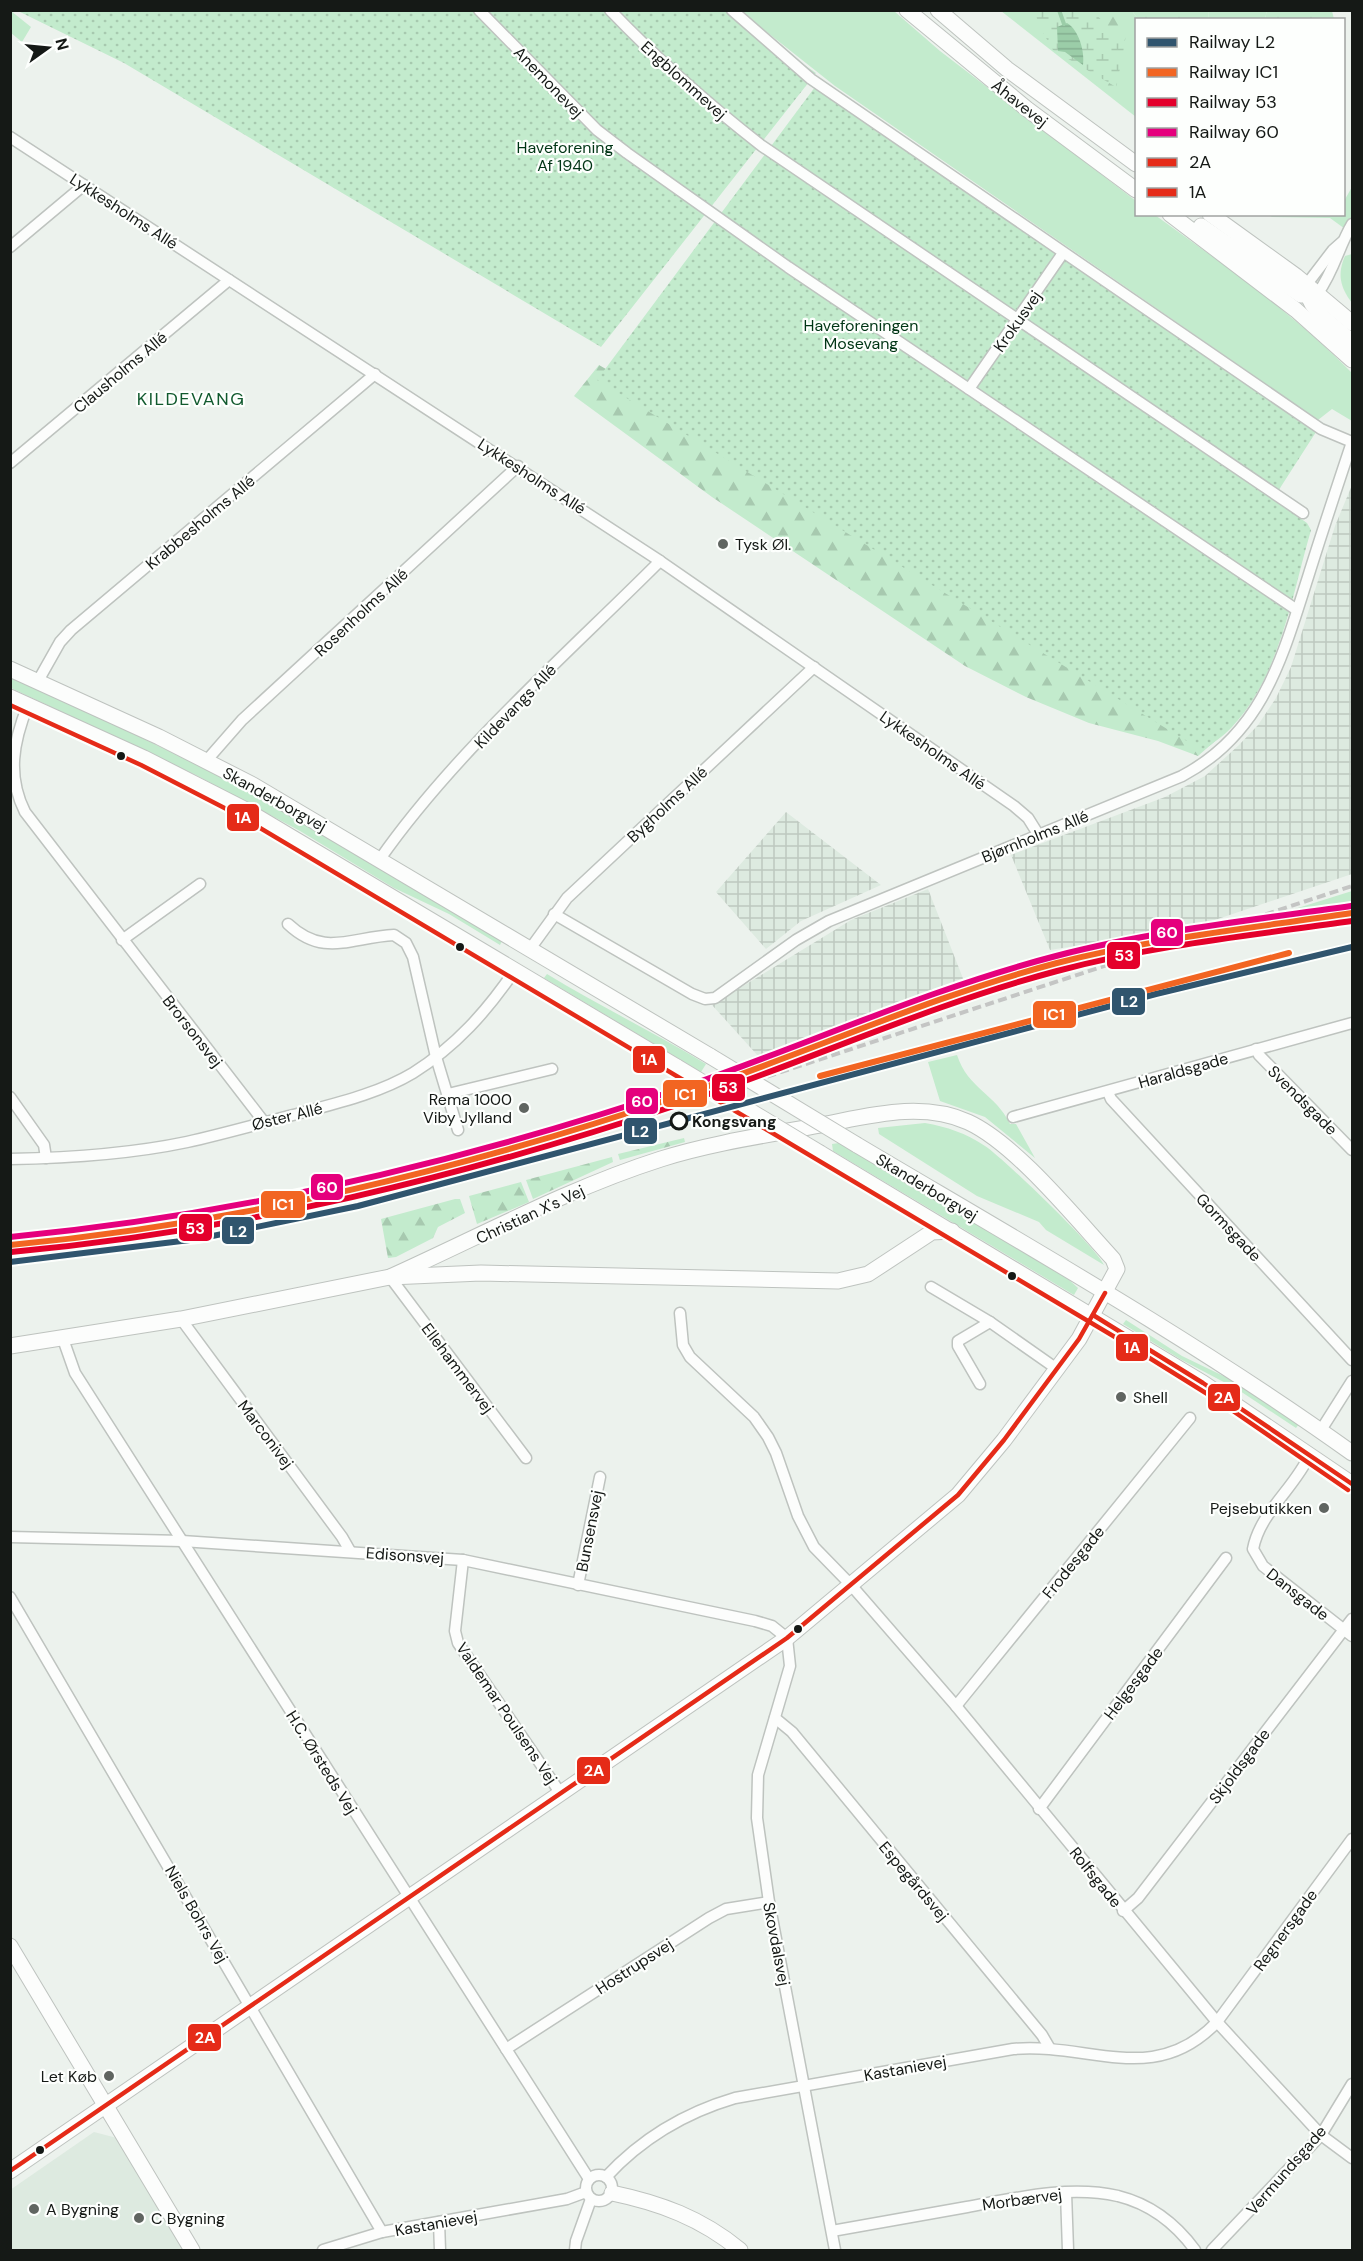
<svg xmlns="http://www.w3.org/2000/svg" width="1363" height="2261" viewBox="0 0 1363 2261" font-family="'DM Sans',sans-serif">
<defs>
<pattern id="industrial-grid" width="8" height="8" patternUnits="userSpaceOnUse" patternTransform="scale(1.5)"><rect width="8" height="8" fill="#ddeae0"/><path d="M0 4h8M4 0v8" fill="none" stroke="#bdc8bf"/></pattern>
<pattern id="forest-firs" width="22" height="20" patternUnits="userSpaceOnUse" patternTransform="scale(1.5)"><rect width="22" height="20" fill="#c3ebcd"/><path d="M5 1l3.5 6h-7zM16 11l3.5 6h-7z" fill="#a7c9af"/></pattern>
<pattern id="wetland-marsh" width="20" height="14" patternUnits="userSpaceOnUse" patternTransform="scale(1.5)"><rect width="20" height="14" fill="#c3ebcd"/><path d="M1 5h8M5 5V1M11 12h8M15 12V8" fill="none" stroke="#a7c9af"/></pattern>
<pattern id="garden-dots" width="8" height="8" patternUnits="userSpaceOnUse" patternTransform="scale(1.5)"><rect width="8" height="8" fill="#c3ebcd"/><path d="M2 2h.1M6 6h.1" fill="none" stroke="#a7c9af" stroke-width="1.8" stroke-linecap="round"/></pattern>
<pattern id="water-rules" width="6" height="5" patternUnits="userSpaceOnUse" patternTransform="scale(1.5)"><rect width="6" height="5" fill="#9bcda8"/><path d="M0 2.5h6" fill="none" stroke="#85af90"/></pattern>
</defs>
<rect width="100%" height="100%" fill="#ecf2ed"/>
<polygon fill="#ddeae0" points="94,2132 117,2138 183,2250 11,2250 10,2190"/>
<g fill="url(#industrial-grid)">
<polygon points="1352,485 1352,874 1194,927 1050,950 1011,855 1165,797 1205,776 1239,745 1258,725 1276,698 1291,667 1335,526"/>
<polygon points="786,812 881,885 801,921 766,949 716,892"/>
<polygon points="928,889 964,981 759,1057 712,1005 851,920"/>
</g>
<g fill="#c3ebcd">
<polygon points="1267,10 1265,19 1209,20 1208,11"/>
<polygon points="11,11 31,27 22,42 11,33"/>
<path d="M 740,11 L 894,11 L 940,51 L 1136,201 L 1136,214 L 1155,215 C 1224,265 1293,313 1352,373 L 1352,421 L 1332,409 L 1318,420 L 835,86 Z"/>
<polygon points="1001,11 1132,11 1138,19 1136,117"/>
<polygon points="1352,187 1352,234 1330,218 1272,217 1268,215 1344,214 1344,201"/>
<path d="M 1352,254 L 1352,303 C 1340,287 1337,274 1345,256 Z"/>
<polygon points="11,678 118,726 251,792 502,941 500,945 449,914 394,888 300,831 196,775 11,688"/>
<polygon points="1352,891 1352,907 1256,921"/>
<path d="M 547,974 C 599,1006 654,1032 706,1064 L 701,1072 L 544,978 Z"/>
<path d="M 957,1055 C 968,1089 996,1094 1010,1124 L 1016,1124 L 1035,1158 L 985,1117 L 940,1101 L 928,1062 Z"/>
<path d="M 925,1123 C 947,1127 966,1133 985,1146 C 1002,1157 1099,1250 1104,1265 L 1046,1230 L 1039,1222 L 977,1196 L 879,1134 L 878,1128 Z"/>
<polygon points="839,1143 1068,1279 1078,1288 1074,1295 833,1151 832,1144"/>
<polygon points="1126,1320 1182,1356 1236,1382 1299,1424 1296,1428 1237,1389 1180,1359 1123,1324"/>
</g>
<g fill="url(#forest-firs)">
<polygon points="1267,10 1332,11 1334,19 1265,19"/>
<path d="M 1027,11 L 1110,11 L 1126,35 L 1116,90 L 1110,89 C 1083,70 1034,43 1027,11 Z"/>
<polygon points="1132,11 1208,11 1209,19 1138,19"/>
<polygon points="599,365 664,403 1215,741 1198,756 1158,741 1089,723 1026,697 965,666 712,497 574,396"/>
<polygon points="684,1138 685,1142 620,1160 618,1154"/>
<polygon points="612,1157 613,1162 533,1199 526,1180"/>
<polygon points="521,1182 529,1202 477,1224 469,1196"/>
<polygon points="455,1199 460,1199 465,1213 438,1227 433,1238 396,1257 388,1258 381,1219"/>
</g>
<polygon fill="url(#wetland-marsh)" points="1034,11 1093,11 1125,45 1116,87 1053,50 1042,31"/>
<g fill="url(#garden-dots)">
<polygon points="18,11 732,11 765,38 816,73 601,347 124,63"/>
<path d="M 815,87 L 1316,432 L 1273,499 L 1307,523 L 1311,530 C 1292,595 1280,676 1232,727 C 1224,736 1212,743 1203,751 L 597,380 Z"/>
</g>
<path fill="url(#water-rules)" d="M 1067,23 C 1079,30 1085,52 1083,65 L 1065,52 L 1058,51 L 1057,27 Z"/>
<g fill="none" stroke-linecap="round" stroke-linejoin="round">
<polyline stroke="#9bcda8" stroke-width="4" points="1059,10 1064,24"/>
<defs>
<g id="street">
<polyline points="479,10 597,130 627,153 788,267 1297,610"/>
<path d="M 610,10 C 658,60 708,104 762,146 L 1303,513"/>
<polyline points="732,10 811,79 1321,429 1352,442"/>
<polyline points="10,137 660,561 1014,806 1028,818 1038,834"/>
<polyline points="10,247 84,185"/>
<polyline points="1307,284 1333,250 1342,242"/>
<path d="M 1318,293 C 1334,271 1339,246 1352,224"/>
<polyline points="969,389 1063,253"/>
<polyline points="10,463 229,280"/>
<polyline points="38,681 60,642 71,630 375,374"/>
<path d="M 28,705 C 13,742 7,776 25,812 L 264,1122"/>
<polyline points="207,760 242,720 518,466"/>
<path d="M 380,859 C 455,752 567,654 660,561"/>
<path d="M 554,914 L 692,994 L 705,999 L 715,998 L 796,940 L 829,921 L 1182,776 C 1263,733 1282,658 1308,577 C 1322,532 1337,487 1352,442"/>
<path d="M 288,924 C 324,958 351,937 394,935 L 406,943 L 413,957 L 436,1057 L 458,1130"/>
<polyline points="122,940 200,884"/>
<polyline points="530,949 567,898 814,667"/>
<polyline points="1256,1049 1259,1055 1352,1150"/>
<polyline points="1108,1092 1111,1099 1352,1360"/>
<polyline points="448,1094 552,1069"/>
<polyline points="10,1097 44,1145 46,1158"/>
<polyline points="1013,1117 1352,1023"/>
<path d="M 10,1159 C 69,1158 130,1154 187,1142 C 223,1134 258,1124 293,1115 C 333,1104 378,1094 413,1073 C 456,1046 487,1011 515,970"/>
<polyline points="390,1277 526,1458"/>
<polyline points="931,1287 990,1322 1057,1369"/>
<polyline points="680,1313 683,1345 690,1357 754,1417 768,1437 776,1453 798,1516 814,1547 851,1585 956,1706 1217,2022 1321,2135 1352,2158"/>
<polyline points="181,1319 342,1537 350,1551"/>
<polyline points="63,1339 75,1373 589,2179"/>
<polyline points="980,1384 958,1346 958,1341 990,1322"/>
<polyline points="1321,1430 1352,1381"/>
<path d="M 1310,1454 C 1295,1488 1260,1512 1253,1549 L 1263,1566 L 1352,1636"/>
<polyline points="10,1537 182,1541 463,1560 755,1621 772,1626 787,1638 790,1666 758,1775 757,1818 769,1902 835,2250"/>
<polyline points="463,1560 455,1631 458,1643 561,1794"/>
<polyline points="578,1585 600,1477"/>
<polyline points="10,1597 382,2232"/>
<polyline points="956,1706 1190,1418"/>
<polyline points="775,1718 792,1732 1042,2035 1049,2047"/>
<polyline points="1039,1809 1226,1558"/>
<polyline points="1123,1911 1138,1898 1352,1619"/>
<polyline points="506,2049 709,1918 726,1909 769,1902"/>
<circle cx="599" cy="2188" r="13"/>
<path d="M 606,2177 C 642,2138 684,2113 735,2098 L 1013,2049 C 1089,2042 1154,2088 1217,2022 L 1352,1839"/>
<polyline points="1066,2193 1068,2250"/>
<polyline points="439,2222 440,2250"/>
<path d="M 832,2231 C 877,2223 922,2215 967,2207 C 1016,2198 1069,2185 1118,2196 C 1150,2204 1176,2224 1195,2250"/>
<polyline points="323,2250 382,2232 567,2199 586,2192"/>
<polyline points="575,2250 576,2241 591,2199"/>
<polyline points="1212,2250 1321,2135 1352,2084"/>
</g>
<g id="secondary">
<polyline points="907,10 1027,109 1136,190"/>
<polyline points="938,10 1007,69 1136,164"/>
<polyline points="1170,214 1296,310 1352,360"/>
<polyline points="1210,214 1296,276 1352,323"/>
<polyline points="1201,226 1301,295 1318,293"/>
<path d="M 1307,287 C 1306,310 1338,328 1352,342"/>
<polyline points="10,669 159,737 253,785 710,1056"/>
<polyline points="10,697 144,758 244,809 677,1067"/>
<path d="M 857,1145 C 1024,1244 1194,1340 1352,1453"/>
<polyline points="820,1153 1203,1383 1352,1484"/>
<polyline points="10,1346 181,1319 390,1277 481,1273 838,1281 868,1274 932,1232 952,1231"/>
<polyline points="10,1946 192,2250"/>
<path d="M 10,2171 L 787,1638 L 958,1495 L 1004,1440 L 1079,1339 L 1117,1269 L 1113,1259 C 1076,1219 1016,1144 968,1122 C 921,1101 869,1116 821,1125 C 767,1135 712,1143 661,1159 C 567,1189 479,1237 390,1277"/>
<path d="M 612,2193 C 660,2203 701,2218 740,2250"/>
</g>
</defs>
<use href="#street" stroke="#bec3bf" stroke-width="13"/>
<use href="#secondary" stroke="#bec3bf" stroke-width="17"/>
<use href="#street" stroke="#fcfdfc" stroke-width="10"/>
<use href="#secondary" stroke="#fcfdfc" stroke-width="15"/>
<g stroke="#c4c5c4" stroke-width="4" stroke-dasharray="9 4.5" stroke-linecap="butt">
<polyline points="1227,927 1352,886"/>
<polyline points="562,1144 1153,950"/>
</g>
<defs>
<g id="secondary-bridge">
<polyline points="710,1056 857,1145"/>
<polyline points="677,1067 820,1153"/>
</g>
</defs>
<use href="#secondary-bridge" stroke="#bec3bf" stroke-width="17" stroke-linecap="butt"/>
<use href="#secondary-bridge" stroke="#fcfdfc" stroke-width="15"/>
<defs>
<g id="bus-1">
<polyline points="1093,1315 1203,1383 1352,1484"/>
<polyline points="10,2171 787,1638 958,1495 1004,1440 1079,1339 1105,1293"/>
</g>
<polyline id="bus-2" points="10,705 141,765 240,816 1135,1349 1217,1400 1348,1490"/>
</defs>
<use href="#bus-1" stroke="#fdfffd" stroke-width="9"/>
<use href="#bus-2" stroke="#fdfffd" stroke-width="9"/>
<use href="#bus-1" stroke="#e52b18" stroke-width="4.5"/>
<use href="#bus-2" stroke="#e52b18" stroke-width="4.5"/>
<defs>
<polyline id="rail-1" points="10,1262 198,1239 358,1206 1156,994 1352,947"/>
<g id="rail-2">
<polyline points="820,1076 1289,953"/>
<path d="M 10,1245 C 242,1223 462,1170 682,1095 C 808,1053 928,997 1057,963 C 1153,938 1253,928 1352,913"/>
</g>
<path id="rail-3" d="M 11,1252 C 245,1230 460,1178 683,1103 C 808,1061 929,1005 1057,971 C 1154,945 1254,935 1352,921"/>
<path id="rail-4" d="M 10,1237 C 241,1215 463,1162 682,1088 C 807,1045 928,989 1056,956 C 1152,931 1252,920 1351,906"/>
</defs>
<use href="#rail-1" stroke="#fdfffd" stroke-width="10"/>
<use href="#rail-2" stroke="#fdfffd" stroke-width="10"/>
<use href="#rail-3" stroke="#fdfffd" stroke-width="10"/>
<use href="#rail-4" stroke="#fdfffd" stroke-width="10"/>
<use href="#rail-1" stroke="#30556e" stroke-width="6"/>
<use href="#rail-2" stroke="#f26522" stroke-width="6"/>
<use href="#rail-3" stroke="#e4002b" stroke-width="6"/>
<use href="#rail-4" stroke="#e5007d" stroke-width="6"/>
</g>
<g fill="#606561" stroke="#fdfffd" stroke-width="2">
<circle cx="723" cy="544" r="6"/>
<circle cx="524" cy="1108" r="6"/>
<circle cx="1121" cy="1397" r="6"/>
<circle cx="1324" cy="1508" r="6"/>
<circle cx="109" cy="2076" r="6"/>
<circle cx="34" cy="2209" r="6"/>
<circle cx="139" cy="2218" r="6"/>
</g>
<g fill="#151916" stroke="#fdfffd" stroke-width="2">
<circle cx="121" cy="756" r="5"/>
<circle cx="460" cy="947" r="5"/>
<circle cx="1012" cy="1276" r="5"/>
<circle cx="798" cy="1629" r="5"/>
<circle cx="40" cy="2150" r="5"/>
</g>
<circle fill="#fdfffd" stroke="#151916" stroke-width="3" cx="679" cy="1121" r="8"/>
<g text-anchor="middle" stroke-width="4.5" stroke-linejoin="round" paint-order="stroke">
<g font-size="16" fill="#151916" stroke="#fdfffd">
<text transform="translate(684 80) rotate(42)" y="6">Engblommevej</text>
<text transform="translate(549 82) rotate(46)" y="6">Anemonevej</text>
<text transform="translate(1020 103) rotate(38)" y="6">Åhavevej</text>
<text transform="translate(124 211) rotate(33)" y="6">Lykkesholms Allé</text>
<text transform="translate(1017 321) rotate(-55)" y="6">Krokusvej</text>
<text transform="translate(120 372) rotate(-40)" y="6">Clausholms Allé</text>
<text transform="translate(532 476) rotate(33)" y="6">Lykkesholms Allé</text>
<text transform="translate(200 522) rotate(-40)" y="6">Krabbesholms Allé</text>
<text transform="translate(361 612) rotate(-43)" y="6">Rosenholms Allé</text>
<text transform="translate(515 706) rotate(-46)" y="6">Kildevangs Allé</text>
<text transform="translate(933 750) rotate(35)" y="6">Lykkesholms Allé</text>
<text transform="translate(275 799) rotate(29)" y="6">Skanderborgvej</text>
<text transform="translate(667 804) rotate(-43)" y="6">Bygholms Allé</text>
<text transform="translate(1035 836) rotate(-22)" y="6">Bjørnholms Allé</text>
<text transform="translate(193 1031) rotate(52)" y="6">Brorsonsvej</text>
<text transform="translate(1183 1070) rotate(-16)" y="6">Haraldsgade</text>
<text transform="translate(1303 1100) rotate(45)" y="6">Svendsgade</text>
<text transform="translate(287 1116) rotate(-14)" y="6">Øster Allé</text>
<text transform="translate(927 1187) rotate(31)" y="6">Skanderborgvej</text>
<text transform="translate(530 1214) rotate(-25)" y="6">Christian X's Vej</text>
<text transform="translate(1229 1227) rotate(47)" y="6">Gormsgade</text>
<text transform="translate(458 1368) rotate(53)" y="6">Ellehammervej</text>
<text transform="translate(266 1434) rotate(53)" y="6">Marconivej</text>
<text transform="translate(589 1531) rotate(-79)" y="6">Bunsensvej</text>
<text transform="translate(405 1555) rotate(4)" y="6">Edisonsvej</text>
<text transform="translate(1073 1562) rotate(-51)" y="6">Frodesgade</text>
<text transform="translate(1298 1594) rotate(38)" y="6">Dansgade</text>
<text transform="translate(1133 1683) rotate(-53)" y="6">Helgesgade</text>
<text transform="translate(507 1713) rotate(56)" y="6">Valdemar Poulsens Vej</text>
<text transform="translate(322 1762) rotate(58)" y="6">H.C. Ørsteds Vej</text>
<text transform="translate(1239 1766) rotate(-53)" y="6">Skjoldsgade</text>
<text transform="translate(1096 1877) rotate(51)" y="6">Rolfsgade</text>
<text transform="translate(914 1881) rotate(50)" y="6">Espegårdsvej</text>
<text transform="translate(197 1914) rotate(60)" y="6">Niels Bohrs Vej</text>
<text transform="translate(1285 1930) rotate(-54)" y="6">Regnersgade</text>
<text transform="translate(777 1944) rotate(79)" y="6">Skovdalsvej</text>
<text transform="translate(634 1966) rotate(-33)" y="6">Hostrupsvej</text>
<text transform="translate(905 2068) rotate(-10)" y="6">Kastanievej</text>
<text transform="translate(1286 2170) rotate(-49)" y="6">Vermundsgade</text>
<text transform="translate(1022 2199) rotate(-8)" y="6">Morbærvej</text>
<text transform="translate(436 2223) rotate(-10)" y="6">Kastanievej</text>
</g>
<g font-size="16" fill="#003515" stroke="#fdfffd">
<text x="565" y="153">Haveforening<tspan x="565" dy="18">Af 1940</tspan></text>
<text x="861" y="331">Haveforeningen<tspan x="861" dy="18">Mosevang</tspan></text>
</g>
<g font-size="16" fill="#151916" stroke="#fdfffd" text-anchor="start">
<text x="735" y="550">Tysk Øl.</text>
<text x="512" y="1105" text-anchor="end">Rema 1000<tspan x="512" dy="18">Viby Jylland</tspan></text>
<text x="1133" y="1403">Shell</text>
<text x="1312" y="1514" text-anchor="end">Pejsebutikken</text>
<text x="97" y="2082" text-anchor="end">Let Køb</text>
<text x="46" y="2215">A Bygning</text>
<text x="151" y="2224">C Bygning</text>
</g>
<g font-size="16" font-weight="bold" fill="#151916" stroke="#fdfffd" text-anchor="start">
<text x="692" y="1127">Kongsvang</text>
</g>
<g font-size="18" letter-spacing="1.5" fill="#115a2e" stroke="#fdfffd">
<text x="191" y="405">KILDEVANG</text>
</g>
</g>
<g stroke="#fdfffd" stroke-width="2">
<rect x="226" y="803" width="34" height="29" rx="6" fill="#e52b18"/>
<rect x="1150" y="918" width="34" height="29" rx="6" fill="#e5007d"/>
<rect x="1106" y="941" width="35" height="29" rx="6" fill="#e4002b"/>
<rect x="1111" y="987" width="35" height="29" rx="6" fill="#30556e"/>
<rect x="1032" y="1000" width="45" height="29" rx="6" fill="#f26522"/>
<rect x="632" y="1045" width="34" height="29" rx="6" fill="#e52b18"/>
<rect x="711" y="1073" width="35" height="29" rx="6" fill="#e4002b"/>
<rect x="662" y="1079" width="46" height="29" rx="6" fill="#f26522"/>
<rect x="625" y="1087" width="34" height="28" rx="6" fill="#e5007d"/>
<rect x="623" y="1117" width="35" height="28" rx="6" fill="#30556e"/>
<rect x="310" y="1173" width="34" height="28" rx="6" fill="#e5007d"/>
<rect x="260" y="1190" width="46" height="29" rx="6" fill="#f26522"/>
<rect x="178" y="1213" width="35" height="29" rx="6" fill="#e4002b"/>
<rect x="221" y="1216" width="34" height="29" rx="6" fill="#30556e"/>
<rect x="1115" y="1333" width="34" height="29" rx="6" fill="#e52b18"/>
<rect x="1207" y="1383" width="34" height="29" rx="6" fill="#e52b18"/>
<rect x="576" y="1756" width="35" height="29" rx="6" fill="#e52b18"/>
<rect x="187" y="2023" width="35" height="29" rx="6" fill="#e52b18"/>
</g>
<g font-size="16" text-anchor="middle" font-weight="bold" fill="#fff">
<text x="243" y="823">1A</text>
<text x="1167" y="938">60</text>
<text x="1124" y="961">53</text>
<text x="1129" y="1007">L2</text>
<text x="1054" y="1020">IC1</text>
<text x="649" y="1065">1A</text>
<text x="728" y="1093">53</text>
<text x="685" y="1100">IC1</text>
<text x="642" y="1107">60</text>
<text x="640" y="1137">L2</text>
<text x="327" y="1193">60</text>
<text x="283" y="1210">IC1</text>
<text x="195" y="1234">53</text>
<text x="238" y="1237">L2</text>
<text x="1132" y="1353">1A</text>
<text x="1224" y="1403">2A</text>
<text x="594" y="1776">2A</text>
<text x="205" y="2043">2A</text>
</g>
<rect width="1363" height="2261" fill="none" stroke="#151916" stroke-width="24"/>
<rect x="1135" y="18" width="210" height="198" fill="#fdfffd" stroke="#a0a3a1" stroke-width="1.5"/>
<rect x="1147" y="38" width="30" height="9" fill="#30556e" stroke="#a0a3a1" stroke-width="1.5"/>
<text x="1189" y="48" font-size="18" fill="#151916">Railway L2</text>
<rect x="1147" y="68" width="30" height="9" fill="#f26522" stroke="#a0a3a1" stroke-width="1.5"/>
<text x="1189" y="78" font-size="18" fill="#151916">Railway IC1</text>
<rect x="1147" y="98" width="30" height="9" fill="#e4002b" stroke="#a0a3a1" stroke-width="1.5"/>
<text x="1189" y="108" font-size="18" fill="#151916">Railway 53</text>
<rect x="1147" y="128" width="30" height="9" fill="#e5007d" stroke="#a0a3a1" stroke-width="1.5"/>
<text x="1189" y="138" font-size="18" fill="#151916">Railway 60</text>
<rect x="1147" y="158" width="30" height="9" fill="#e52b18" stroke="#a0a3a1" stroke-width="1.5"/>
<text x="1189" y="168" font-size="18" fill="#151916">2A</text>
<rect x="1147" y="188" width="30" height="9" fill="#e52b18" stroke="#a0a3a1" stroke-width="1.5"/>
<text x="1189" y="198" font-size="18" fill="#151916">1A</text>
<g transform="translate(48 48) rotate(75)" stroke="#fdfffd" stroke-width="4.5" paint-order="stroke">
<path d="M0-4.5L10 22L0 15L-10 22Z" fill="#151916"/>
<text y="-9" font-size="16" font-weight="bold" text-anchor="middle" fill="#151916">N</text>
</g>
</svg>
